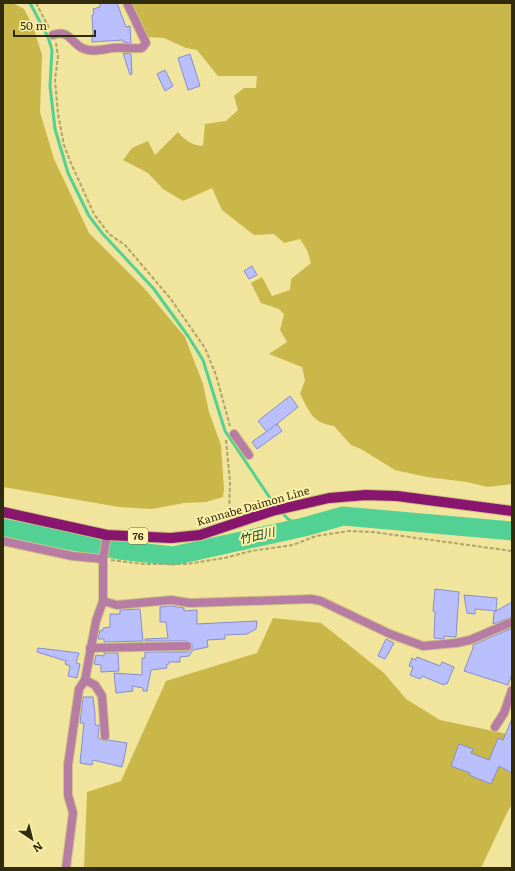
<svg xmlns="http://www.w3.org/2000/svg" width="515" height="871" viewBox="0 0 515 871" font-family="Literata,'Noto Sans JP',serif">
<rect width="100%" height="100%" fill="#f1e49c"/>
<g fill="#cab74a">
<polygon points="3,3 13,3 24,9 33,26 42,55 40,112 54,159 89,233 144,288 185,337 203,384 209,412 221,445 224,489 223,497 206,502 184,503 152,509 119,507 3,487"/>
<path d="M 130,3 L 512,3 L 512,484 L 488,487 L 467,482 L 427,477 L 395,470 L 361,449 L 351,445 L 334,426 C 312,423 310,412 300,394 L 305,380 L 302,367 L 269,354 L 287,342 L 280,330 L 284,314 L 279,309 L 261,303 L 251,283 L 262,277 L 272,296 L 290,290 L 291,279 L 311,263 L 307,250 L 300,239 L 284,243 L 274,234 L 254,235 L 222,210 L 212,188 L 183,201 L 163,189 L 148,173 L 123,160 L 132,148 L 148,141 L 155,155 L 178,132 C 185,141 192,145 203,146 L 205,124 L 226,121 L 238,110 L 234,96 L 244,88 L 256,88 L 257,76 L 218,76 L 197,50 L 186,48 L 164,38 L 146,37 Z"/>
<polygon points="273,618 321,623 384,673 406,699 440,720 512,735 512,804 506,815 481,868 84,868 87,792 121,781 166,681 257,653"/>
</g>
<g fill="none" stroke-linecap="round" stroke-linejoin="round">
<polyline stroke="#53d194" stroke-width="3" points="30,3 48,37 52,50 50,86 55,129 68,173 89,216 102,233 153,288 188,336 203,360 225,431 272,501 288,519 304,527"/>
<polyline stroke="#53d194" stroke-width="19" points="3,528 119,550 173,556 304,527 343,516 512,531"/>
</g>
<g fill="#b9c0fd" stroke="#878dcb">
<polygon points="100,3 117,3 126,27 130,26 131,43 123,42 123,40 92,42 92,34 93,34 92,15 94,14 93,9 100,7"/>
<polygon points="123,53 131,54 132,74 130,75"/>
<polygon points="190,54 200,86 188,90 178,58"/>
<polygon points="165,70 173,86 165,91 157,74"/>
<polygon points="252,266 257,275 249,279 244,271"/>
<polygon points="290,396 298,407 267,432 258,421"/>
<polygon points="277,424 282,431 257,449 252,442"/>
<polygon points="435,589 459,592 456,637 444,636 444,639 434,638 435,612 433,611"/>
<polygon points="464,595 497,598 496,611 512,602 512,617 493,624 494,612 496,611 475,609 475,614 467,613"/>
<polygon points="171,606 184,608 184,611 197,610 197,624 257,621 256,629 247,634 225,635 225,639 207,640 208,647 193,650 189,656 180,657 180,662 169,662 169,664 166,665 167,668 151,670 147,691 143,691 143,688 132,686 133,691 116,693 114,673 142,675 142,658 145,658 145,652 187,652 192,649 192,644 187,641 145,641 145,639 168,638 166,622 160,622 160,607"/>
<polygon points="140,609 143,641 104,642 104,639 98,639 100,630 103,631 103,628 110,627 110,614 120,614 120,610"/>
<polygon points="512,628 512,674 508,685 464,671 473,648 473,645"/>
<polygon points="386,639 394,643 385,659 378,656"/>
<polygon points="38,648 79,653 76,663 80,664 77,678 68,676 70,666 65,664 66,661 37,652"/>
<polygon points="104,653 118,653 119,671 101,672 101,665 94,664 96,655 104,656"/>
<polygon points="417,657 440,666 442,662 454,667 447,684 445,683 444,685 422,676 420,679 410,675 413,667 409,666 412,658 415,660"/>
<polygon points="83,697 93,697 95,714 95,725 99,725 98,738 105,741 108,740 127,743 123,764 122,764 122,767 93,760 92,765 80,763 84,723 80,723"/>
<polygon points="512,719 512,773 499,766 491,784 469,775 470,773 451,766 459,744 473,749 471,753 489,760 498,738 503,740"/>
</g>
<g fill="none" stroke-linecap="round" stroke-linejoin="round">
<defs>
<g id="minor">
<path d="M 53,35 C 68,29 71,42 82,48 C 92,53 104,49 113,48 C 123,47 133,49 142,48 L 146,43 L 127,3"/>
<polyline points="234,434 249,455"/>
<polyline points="3,541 72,556 103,559"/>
<polyline points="103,601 117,605 171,600 190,603 311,599 321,601 390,634 423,646 456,643 470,640 512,622"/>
<polyline points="90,648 187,646"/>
<polyline points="85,680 95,685 102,696 105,736"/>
<polyline points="495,727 504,713 512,690"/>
<polyline points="66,868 73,813 68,795 68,765 79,689 85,680 96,621 103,601 103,559 107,535"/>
</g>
<polyline id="primary" points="3,512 107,535 171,538 200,535 272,511 329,498 366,495 397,496 512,511"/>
</defs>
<use href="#minor" stroke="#cec382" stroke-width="10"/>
<use href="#primary" stroke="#cec382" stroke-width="12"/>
<g stroke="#aea46b" stroke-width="2" stroke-dasharray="4 2" stroke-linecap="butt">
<polyline points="36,3 49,28"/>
<polyline points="56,43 58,56 55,80 58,114 64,145 70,161 94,214 109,234 125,245 170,298 205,348 216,375 230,426"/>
<polyline points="226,440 230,482 229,515"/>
<polyline points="111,560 144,564 187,564 224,558 251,551 293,545 316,536 349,531 373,532 512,551"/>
</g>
<use href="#minor" stroke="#b77ca4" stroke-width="8"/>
<use href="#primary" stroke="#88166f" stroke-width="10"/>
</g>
<g text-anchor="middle" stroke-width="4" stroke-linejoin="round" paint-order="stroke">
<rect fill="#fef1a9" stroke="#6e663c" stroke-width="1" x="128" y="528" width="20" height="16" rx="3"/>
<g font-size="10" font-weight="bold" fill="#302b0d">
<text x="138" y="540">76</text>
</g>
<g font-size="11" fill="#302b0d" stroke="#fef1a9">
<text transform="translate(253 506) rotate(-16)" y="4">Kannabe Daimon Line</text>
</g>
<g font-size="12" font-style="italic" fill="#0f442c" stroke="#fef1a9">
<text transform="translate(257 536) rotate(-13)" y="4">竹田川</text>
</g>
</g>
<rect width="515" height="871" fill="none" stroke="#302b0d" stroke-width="8"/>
<g transform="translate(32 839) rotate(145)" stroke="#fef1a9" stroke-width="3" paint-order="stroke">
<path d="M0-3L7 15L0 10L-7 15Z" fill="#302b0d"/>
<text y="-6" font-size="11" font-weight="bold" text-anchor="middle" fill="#302b0d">N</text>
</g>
<path d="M14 30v6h81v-6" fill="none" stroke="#302b0d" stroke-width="2"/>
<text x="20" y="30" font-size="12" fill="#302b0d" stroke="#fef1a9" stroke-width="3" paint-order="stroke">50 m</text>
</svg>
